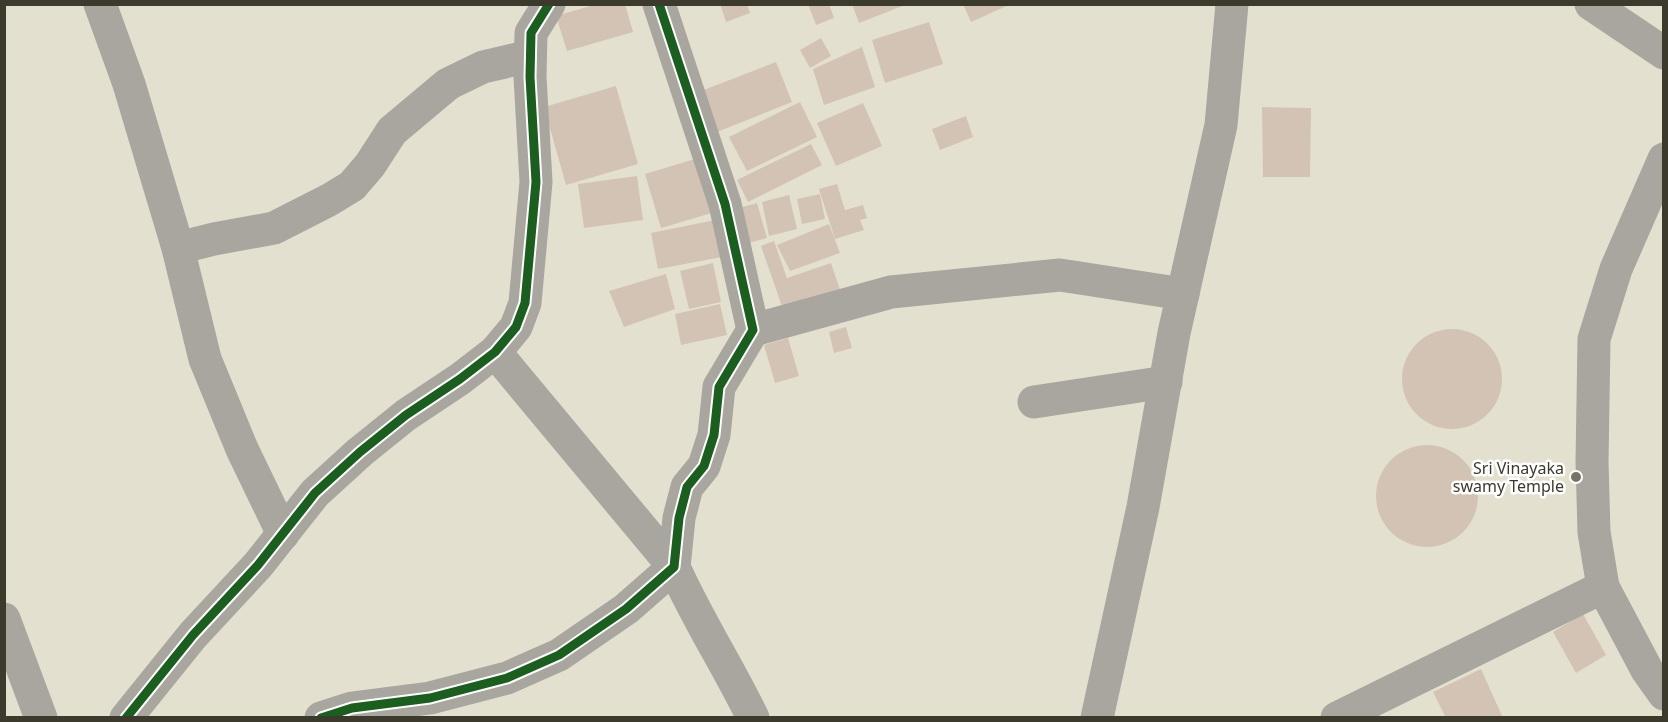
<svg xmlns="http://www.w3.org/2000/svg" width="1668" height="722" viewBox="0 0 1668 722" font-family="'Noto Sans',sans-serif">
<rect width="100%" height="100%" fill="#e4e0d0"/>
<g fill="#d3c3b4">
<polygon points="597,4 625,4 633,32 567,51 556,16"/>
<polygon points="720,4 747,4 750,13 726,22"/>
<polygon points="808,4 829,4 834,18 816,25"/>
<polygon points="852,4 905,4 905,5 859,23"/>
<polygon points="963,4 1011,4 971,22"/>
<polygon points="929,22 943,64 885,83 872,40"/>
<polygon points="821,38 831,56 810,68 800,50"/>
<polygon points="862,47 875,87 824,105 813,69"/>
<polygon points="776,62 792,102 717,132 701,91"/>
<polygon points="616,86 638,164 566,185 544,107"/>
<polygon points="800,102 817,137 747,171 729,137"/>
<polygon points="863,103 882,146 836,166 817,123"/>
<polygon points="1262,107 1311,108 1310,177 1263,177"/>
<polygon points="966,116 973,137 940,150 932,129"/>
<polygon points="811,144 822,165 748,202 737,180"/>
<polygon points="698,158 715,212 661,228 645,174"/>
<polygon points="637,176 643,220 584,228 578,184"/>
<polygon points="837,184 845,210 863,205 867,218 860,220 864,230 835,239 819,189"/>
<polygon points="820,194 825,219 802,224 797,199"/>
<polygon points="789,195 797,229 769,236 762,202"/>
<polygon points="757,203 767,238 741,245 732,210"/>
<polygon points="715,220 722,257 658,269 651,233"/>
<polygon points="829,224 840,253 790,271 777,245"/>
<polygon points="774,241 787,278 831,263 843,299 786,318 761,246"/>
<polygon points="713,263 721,302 689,309 680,271"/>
<polygon points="666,274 675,309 624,327 609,291"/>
<polygon points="720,304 727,335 681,345 675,314"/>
<polygon points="846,327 852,348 834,353 829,332"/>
<circle cx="1452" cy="379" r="50"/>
<polygon points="788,338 799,376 775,383 764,345"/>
<circle cx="1427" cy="496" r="51"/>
<polygon points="1583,614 1606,655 1576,673 1553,632"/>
<polygon points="1481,669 1503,718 1446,718 1433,692"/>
</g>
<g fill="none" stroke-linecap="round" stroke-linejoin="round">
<g stroke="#a9a59f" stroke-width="33">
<polyline points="100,4 129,84 178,248 205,359 242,449 283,534"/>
<polyline points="1591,4 1664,53"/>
<polyline points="1664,159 1616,269 1594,339 1592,462 1594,532 1603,587 1647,670 1664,694"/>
<polyline points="178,248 214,239 274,228 329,200 352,186 370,165 392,131 448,84 483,67 530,56"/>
<polyline points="753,330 891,292 1060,275 1183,294"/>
<path d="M 495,352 L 674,567 C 697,619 728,666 753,718"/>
<polyline points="1034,402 1166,382"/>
<polyline points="4,619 41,718"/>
<polyline points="126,718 193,635 258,565 315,493 360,452 406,415 460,379 495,352 516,327 525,303 536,182 530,77 531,33 549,4"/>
<polyline points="321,718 352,708 430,698 507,678 559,655 626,609 674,567 679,518 687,487 704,466 714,435 719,387 753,330 725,204 659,4"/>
<polyline points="1097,718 1143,507 1174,333 1221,125 1232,4"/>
<polyline points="1337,718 1603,587"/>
</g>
<defs>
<g id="cycleway">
<polyline points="126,718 193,635 258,565 315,493 360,452 406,415 460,379 495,352 516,327 525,303 536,182 530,77 531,33 549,4"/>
<polyline points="321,718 352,708 430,698 507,678 559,655 626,609 674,567 679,518 687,487 704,466 714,435 719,387 753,330 725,204 659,4"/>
</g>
</defs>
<use href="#cycleway" stroke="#fff" stroke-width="13"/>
<use href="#cycleway" stroke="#1b5e20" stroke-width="9"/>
</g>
<circle fill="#777366" stroke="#fff" stroke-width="2" cx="1576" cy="477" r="6"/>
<g text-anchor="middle" stroke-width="5" stroke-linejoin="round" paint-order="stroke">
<g font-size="16" fill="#3c392d" stroke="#fff" text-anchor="end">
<text x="1564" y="474">Sri Vinayaka<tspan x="1564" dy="18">swamy Temple</tspan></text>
</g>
</g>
<rect width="1668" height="722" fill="none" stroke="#3c392d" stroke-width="12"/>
</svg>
